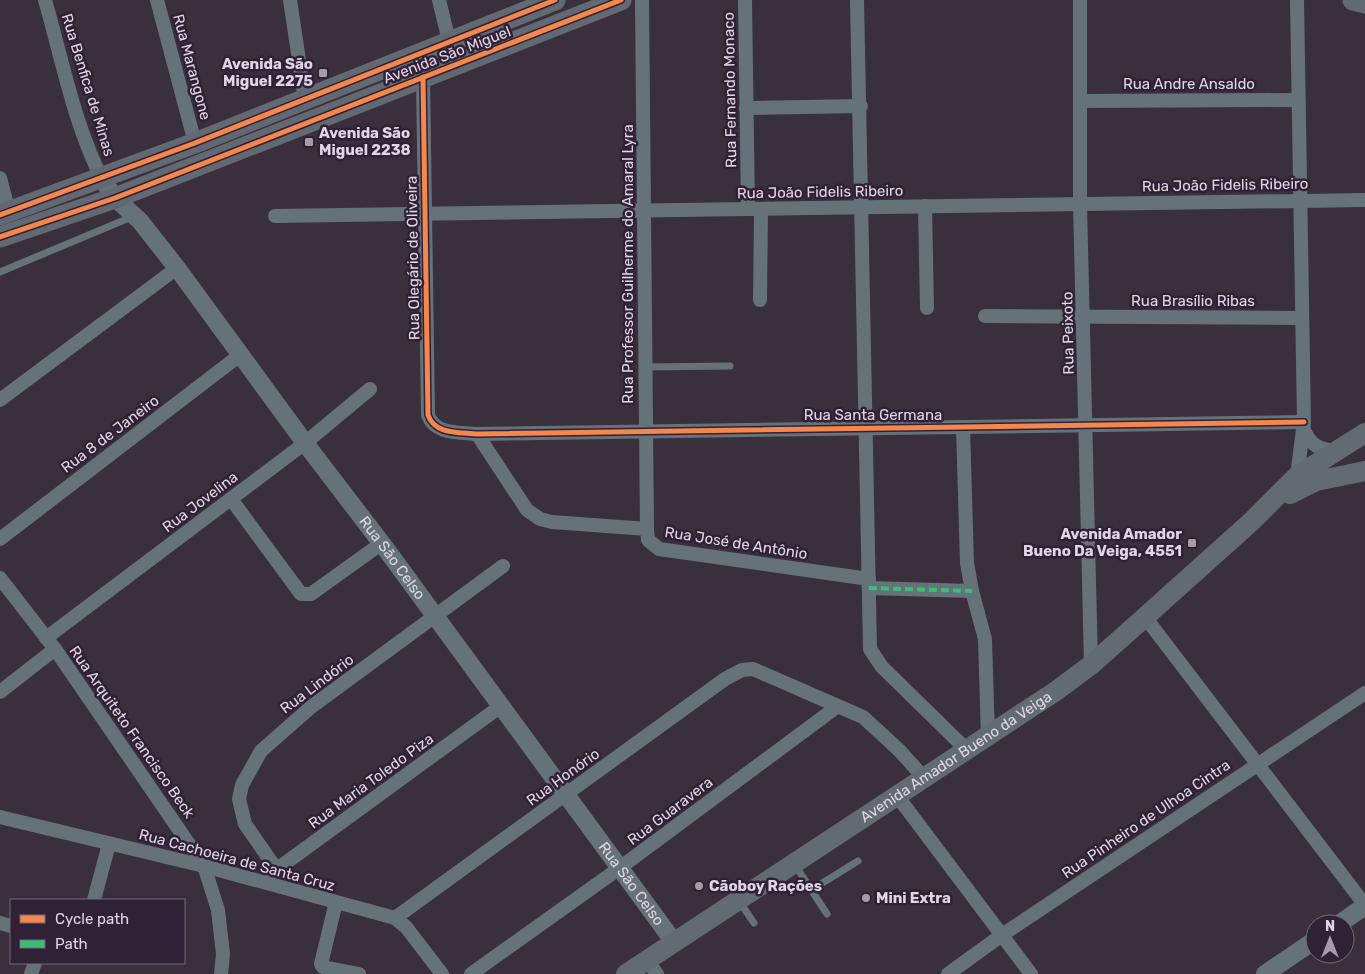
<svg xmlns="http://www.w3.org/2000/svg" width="1365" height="974" viewBox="0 0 1365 974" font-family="Rubik,sans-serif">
<rect width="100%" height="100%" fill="#39303c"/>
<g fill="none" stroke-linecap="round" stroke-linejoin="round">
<g stroke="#667279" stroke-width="7">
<polyline points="0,272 134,216"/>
<polyline points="645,367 730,366"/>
<polyline points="795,865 827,914"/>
<polyline points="811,890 858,861"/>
<polyline points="739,901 754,923"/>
</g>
<g stroke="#667279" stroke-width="14">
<path d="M 45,0 C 62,59 74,124 102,179"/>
<polyline points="157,0 195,143"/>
<polyline points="290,0 305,100"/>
<polyline points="439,0 449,41"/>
<polyline points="642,0 647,529"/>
<polyline points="745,0 748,209"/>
<polyline points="857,0 870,649 882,667 968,751"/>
<polyline points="1080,0 1080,204 1091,665"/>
<polyline points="1297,0 1304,422 1297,476"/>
<path d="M 423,77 L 428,415 C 435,435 459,432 477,434 L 1304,422"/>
<polyline points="1080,101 1298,100"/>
<polyline points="746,108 861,106"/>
<polyline points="0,178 9,212"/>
<polyline points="925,206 927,308"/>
<polyline points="275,216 1365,200"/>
<polyline points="760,300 761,209"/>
<polyline points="985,316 1302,318"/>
<polyline points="0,400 177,268"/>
<polyline points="963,427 967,563 972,591 985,639 988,738"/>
<path d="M 1304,430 C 1311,446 1320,450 1337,451"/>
<polyline points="477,434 527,510 540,519 552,522 647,529 648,540 659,549 869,579"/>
<polyline points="231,499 301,594 311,594 382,543"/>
<polyline points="0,539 240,355"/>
<polyline points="0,578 55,649 204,866 218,910 223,954 221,974"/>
<polyline points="869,588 972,591"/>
<polyline points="1145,617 1365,905"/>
<polyline points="46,638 305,443 370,389"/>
<polyline points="0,692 55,649"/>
<polyline points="898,797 1031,974"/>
<polyline points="0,817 204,866 395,918 406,927 442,974"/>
<polyline points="277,870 245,824 239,799 242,785 261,751 311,707 503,566"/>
<polyline points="269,875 501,706"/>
<polyline points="94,900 109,844"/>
<polyline points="336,902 321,964 323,967 359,974"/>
<polyline points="395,918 725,679 742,670 753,669 863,717 900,751 925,779"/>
<polyline points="0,923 11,926"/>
<polyline points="647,960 657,974"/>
<polyline points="31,974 35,963"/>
<polyline points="471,974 621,867 838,706"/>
<polyline points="948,974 1002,935 1365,693"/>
</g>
<g stroke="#667279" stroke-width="18">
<path id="s1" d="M 102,179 L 115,198 L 140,221 L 177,268 L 305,443 L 386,549 L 674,942"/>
<polyline points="1339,924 1365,906"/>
<polyline points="1265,974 1315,940"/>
</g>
<g stroke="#626b73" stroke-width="20">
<polyline points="1290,494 1316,481 1365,471"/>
<path id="s2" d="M 626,974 L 1056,691 L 1091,665 L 1145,617 L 1252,521 L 1297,476 L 1365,433"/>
</g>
<g stroke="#636972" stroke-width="21">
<polyline points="1353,0 1365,3"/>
<polyline points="0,215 195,143 555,0"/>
<polyline points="0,237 115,198 621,0"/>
</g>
<polyline stroke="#3abd76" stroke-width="4" stroke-dasharray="8 4" stroke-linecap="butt" points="869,588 972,591"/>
<defs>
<g id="cycleway">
<path d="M 423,77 L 428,415 C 435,435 459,432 477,434 L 1304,422"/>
<polyline points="0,215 195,143 555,0"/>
<polyline points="0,237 115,198 621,0"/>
</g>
</defs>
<use href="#cycleway" stroke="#312137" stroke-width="8"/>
<use href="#cycleway" stroke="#f5874c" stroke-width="5"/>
</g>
<g fill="#a69ba9" stroke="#312137" stroke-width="2">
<rect x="318" y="68" width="10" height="10" rx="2.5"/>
<rect x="304" y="137" width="10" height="10" rx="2.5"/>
<rect x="1187" y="538" width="10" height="10" rx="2.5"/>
<circle cx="699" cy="886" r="5"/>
<circle cx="866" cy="898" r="5"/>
</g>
<g text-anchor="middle" stroke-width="5" stroke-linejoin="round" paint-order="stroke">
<g font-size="15" fill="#e0d5e4" stroke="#312137">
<text transform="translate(447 55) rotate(-21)" y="5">Avenida São Miguel</text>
<text transform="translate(192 67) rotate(75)" y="5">Rua Marangone</text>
<text x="1189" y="89">Rua Andre Ansaldo</text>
<text transform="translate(88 85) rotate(73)" y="5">Rua Benfica de Minas</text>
<text transform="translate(730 90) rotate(-91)" y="5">Rua Fernando Monaco</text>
<text transform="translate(1225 185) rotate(-1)" y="5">Rua João Fidelis Ribeiro</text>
<text transform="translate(820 192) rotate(-1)" y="5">Rua João Fidelis Ribeiro</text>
<text transform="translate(413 258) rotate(-91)" y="5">Rua Olegário de Oliveira</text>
<text transform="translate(628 264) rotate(-90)" y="5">Rua Professor Guilherme do Amaral Lyra</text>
<text x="1193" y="306">Rua Brasílio Ribas</text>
<text transform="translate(1068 333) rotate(-91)" y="5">Rua Peixoto</text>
<text x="873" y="420">Rua Santa Germana</text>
<text transform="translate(110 434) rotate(-37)" y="5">Rua 8 de Janeiro</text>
<text transform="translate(200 502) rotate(-37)" y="5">Rua Jovelina</text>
<text transform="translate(736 543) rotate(9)" y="5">Rua José de Antônio</text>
<text dy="5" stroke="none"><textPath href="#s1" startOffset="478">Rua São Celso</textPath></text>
<text transform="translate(317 684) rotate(-37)" y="5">Rua Lindório</text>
<text transform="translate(132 732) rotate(55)" y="5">Rua Arquiteto Francisco Beck</text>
<text dy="5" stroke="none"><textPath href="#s2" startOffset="395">Avenida Amador Bueno da Veiga</textPath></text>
<text transform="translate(563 777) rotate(-36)" y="5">Rua Honório</text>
<text transform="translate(371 781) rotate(-36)" y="5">Rua Maria Toledo Piza</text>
<text transform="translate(670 811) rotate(-37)" y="5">Rua Guaravera</text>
<text transform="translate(1146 819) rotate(-34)" y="5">Rua Pinheiro de Ulhoa Cintra</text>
<text transform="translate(237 860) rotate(15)" y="5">Rua Cachoeira de Santa Cruz</text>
<text dy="5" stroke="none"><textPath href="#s1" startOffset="882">Rua São Celso</textPath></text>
</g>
<g font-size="15" font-weight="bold" fill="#e0d5e4" stroke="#312137" text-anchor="start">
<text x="313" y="69" text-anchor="end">Avenida São<tspan x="313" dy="17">Miguel 2275</tspan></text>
<text x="319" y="138">Avenida São<tspan x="319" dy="17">Miguel 2238</tspan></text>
<text x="1182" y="539" text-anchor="end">Avenida Amador<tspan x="1182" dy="17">Bueno Da Veiga, 4551</tspan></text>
<text x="709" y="891">Cãoboy Rações</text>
<text x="876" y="903">Mini Extra</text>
</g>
</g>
<rect x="10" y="899" width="175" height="65" fill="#312137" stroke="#77697c"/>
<rect x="20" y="915" width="25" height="8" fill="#f5874c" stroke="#77697c"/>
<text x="55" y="924" font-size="15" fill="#e0d5e4">Cycle path</text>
<rect x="20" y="940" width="25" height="8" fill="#3abd76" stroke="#77697c"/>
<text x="55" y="949" font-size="15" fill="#e0d5e4">Path</text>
<g transform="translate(1330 939)"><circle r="24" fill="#312137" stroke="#77697c"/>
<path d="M0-4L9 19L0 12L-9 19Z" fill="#a69ba9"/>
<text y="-8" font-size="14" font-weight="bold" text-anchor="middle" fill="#e0d5e4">N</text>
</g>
</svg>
